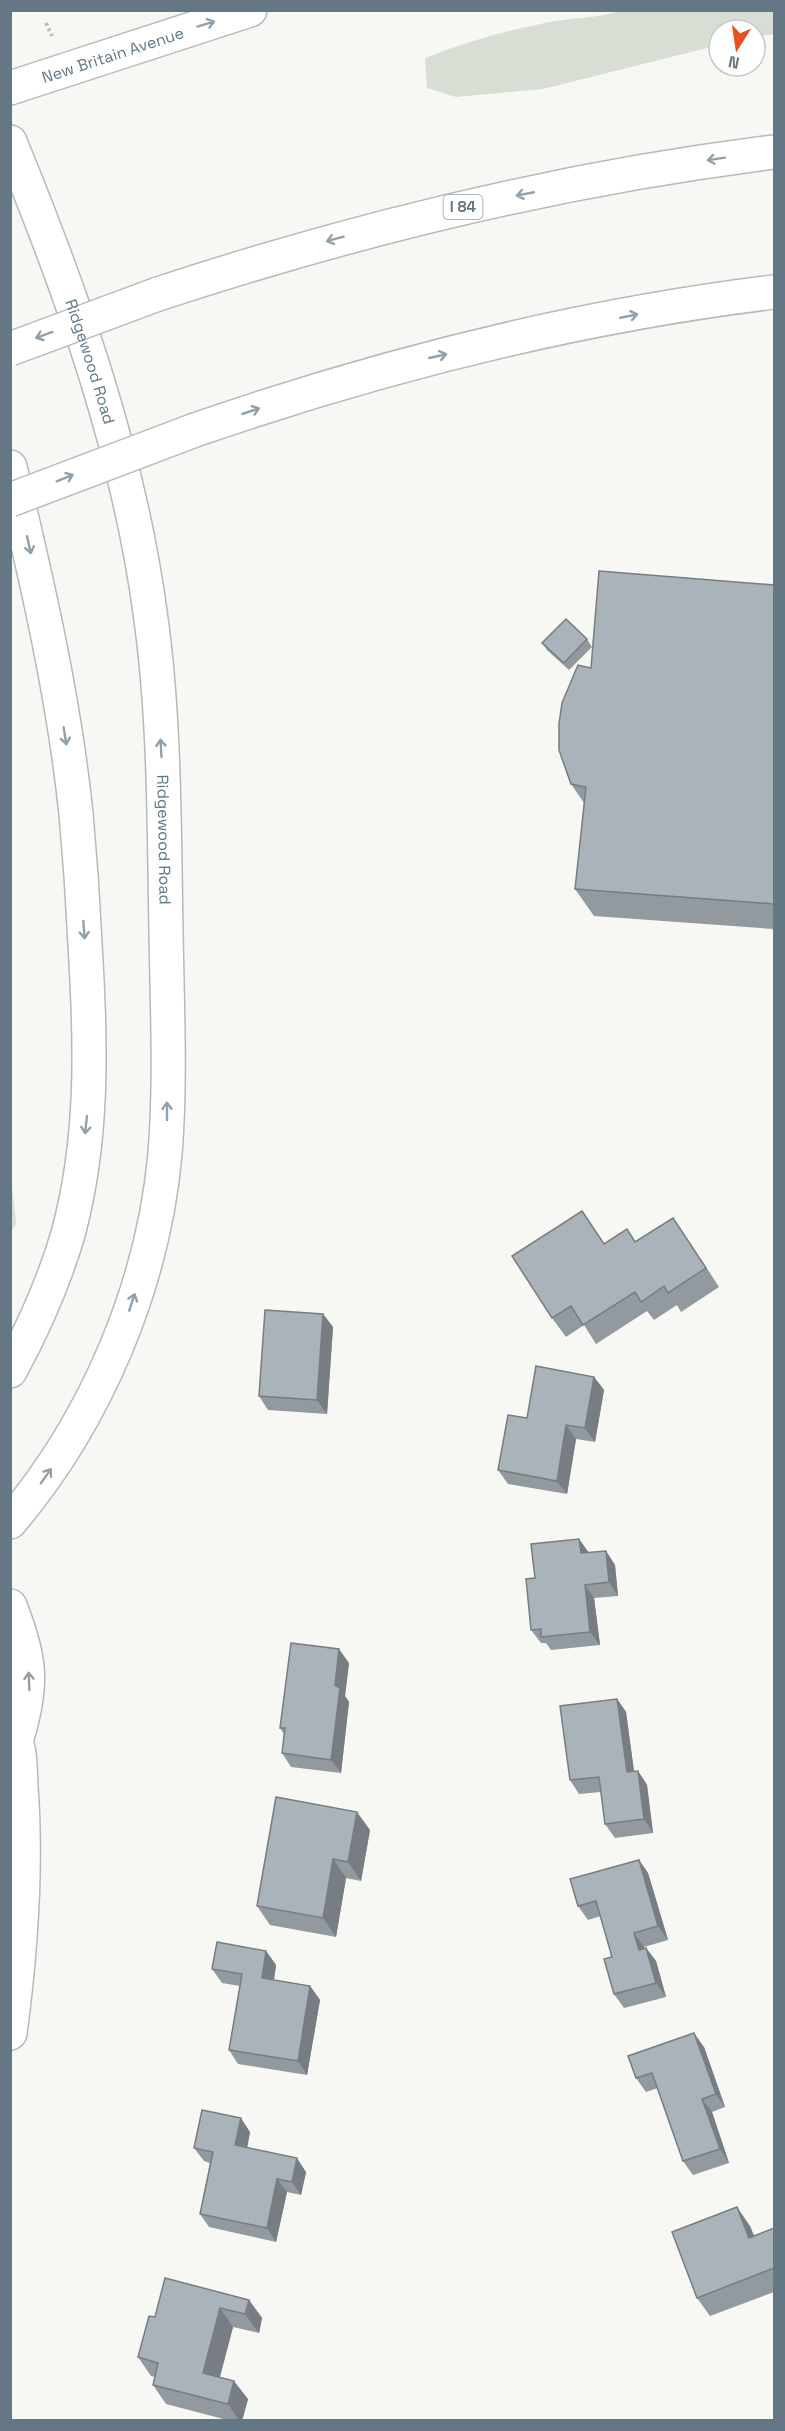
<svg xmlns="http://www.w3.org/2000/svg" width="785" height="2431" viewBox="0 0 785 2431" font-family="'Space Grotesk',sans-serif">
<rect width="100%" height="100%" fill="#f7f7f3"/>
<g fill="#d8ded4">
<path d="M 623,10 L 774,11 L 774,34 L 755,37 L 755,30 L 719,30 L 719,45 L 543,89 L 456,97 L 427,88 L 425,58 C 464,43 504,31 545,23 C 571,17 597,19 623,10 Z"/>
<polygon points="11,1178 16,1223 11,1232 10,1232"/>
</g>
<g fill="none" stroke-linecap="round" stroke-linejoin="round">
<defs>
<g id="secondary">
<path id="s1" d="M 10,88 L 250,10"/>
<path id="s2" d="M 10,142 C 72,293 128,450 150,612 C 165,717 164,824 166,930 C 167,1004 171,1080 165,1154 C 153,1286 96,1421 10,1522"/>
<path d="M 10,467 C 37,582 64,697 76,814 C 80,857 83,900 85,944 C 91,1041 94,1139 68,1234 C 54,1282 34,1327 10,1371"/>
<path d="M 10,1606 C 31,1659 33,1684 17,1738"/>
<path d="M 10,1728 C 21,1745 20,1766 21,1786 C 27,1868 21,1951 10,2033"/>
</g>
<g id="motorway">
<path d="M 158,294 C 359,228 564,178 774,152"/>
<path d="M 195,430 C 383,365 577,316 774,292"/>
</g>
</defs>
<use href="#secondary" stroke="#b4babe" stroke-width="36"/>
<use href="#motorway" stroke="#b6babd" stroke-width="36"/>
<polyline stroke="#bdc0c2" stroke-width="4" stroke-dasharray="3 3" stroke-linecap="butt" points="46,23 52,36"/>
<use href="#secondary" stroke="#fff" stroke-width="33"/>
<use href="#motorway" stroke="#fff" stroke-width="33"/>
<defs>
<g id="motorway-bridge">
<polyline points="10,349 158,294"/>
<polyline points="10,500 195,430"/>
</g>
</defs>
<use href="#motorway-bridge" stroke="#b6babd" stroke-width="36" stroke-linecap="butt"/>
<use href="#motorway-bridge" stroke="#fff" stroke-width="33"/>
</g>
<g fill="#929a9f">
<polygon points="774,585 774,929 594,916 575,889 584,803 571,784 591,668"/>
<polygon points="587,639 592,647 569,670 547,650 542,643"/>
<polygon points="582,1211 604,1244 636,1242 673,1218 719,1287 681,1312 677,1305 654,1320 647,1311 596,1344 584,1325 566,1337 552,1318"/>
<polygon points="323,1314 333,1327 327,1414 268,1410 259,1396"/>
<polygon points="594,1377 604,1390 595,1442 576,1439 567,1494 508,1484 498,1470 527,1418"/>
<polygon points="579,1539 589,1553 606,1551 615,1565 618,1596 594,1598 600,1645 551,1650 546,1643 541,1643 531,1630 535,1578"/>
<polygon points="349,1663 345,1696 349,1702 341,1773 291,1767 282,1753 284,1734 280,1728"/>
<polygon points="617,1699 626,1712 634,1772 638,1771 647,1785 653,1833 615,1838 605,1824 601,1792 579,1794 570,1780"/>
<polygon points="370,1830 361,1881 346,1878 336,1937 270,1925 257,1906"/>
<polygon points="639,1860 648,1873 668,1940 644,1947 644,1948 646,1948 656,1961 666,1997 624,2008 614,1994 612,1957 601,1916 588,1920 578,1906"/>
<polygon points="266,1951 276,1965 274,1980 310,1986 320,2000 307,2075 238,2064 229,2050 240,1986 222,1983 212,1969"/>
<polygon points="704,2047 725,2107 712,2112 729,2163 693,2175 683,2161 658,2088 646,2092 636,2078"/>
<polygon points="250,2132 247,2148 306,2172 301,2195 287,2192 276,2242 209,2227 200,2214 210,2163 204,2161 194,2148"/>
<polygon points="750,2226 754,2236 774,2228 774,2292 710,2316 697,2298"/>
<polygon points="249,2300 262,2318 259,2333 233,2327 220,2377 248,2399 242,2421 231,2421 166,2404 153,2385 155,2377 151,2376 138,2357 155,2317"/>
</g>
<g fill="#777d82">
<polygon points="673,1218 686,1237 719,1287 706,1268"/>
<polygon points="323,1314 333,1327 327,1414 317,1400"/>
<polygon points="594,1377 604,1390 595,1442 585,1428"/>
<polygon points="566,1425 576,1439 567,1494 557,1481"/>
<polygon points="579,1539 589,1553 581,1553"/>
<polygon points="606,1551 615,1565 618,1596 609,1582"/>
<polygon points="585,1585 594,1598 600,1645 590,1632"/>
<polygon points="339,1649 349,1663 345,1696 349,1702 341,1773 331,1760 335,1685"/>
<polygon points="617,1699 626,1712 636,1786 627,1772"/>
<polygon points="638,1771 647,1785 653,1833 644,1819"/>
<polygon points="357,1812 370,1830 361,1881 348,1862"/>
<polygon points="333,1859 346,1878 336,1937 323,1918"/>
<polygon points="639,1860 648,1873 668,1940 658,1926"/>
<polygon points="634,1933 644,1947 649,1963 639,1950"/>
<polygon points="646,1948 656,1961 666,1997 656,1983"/>
<polygon points="266,1951 276,1965 272,1992 262,1978"/>
<polygon points="310,1986 320,2000 307,2075 298,2061"/>
<polygon points="694,2033 704,2047 725,2107 716,2094"/>
<polygon points="702,2099 712,2112 729,2163 720,2149"/>
<polygon points="241,2118 250,2132 245,2159 235,2145"/>
<polygon points="297,2158 306,2172 301,2195 292,2182"/>
<polygon points="277,2179 287,2192 276,2242 267,2228"/>
<polygon points="737,2207 750,2226 762,2256 749,2238"/>
<polygon points="249,2300 262,2318 259,2333 245,2314"/>
<polygon points="220,2308 233,2327 216,2391 203,2373"/>
<polygon points="234,2381 248,2399 242,2421 239,2421 228,2404"/>
</g>
<g fill="#aab3b9" stroke="#777d82" stroke-width="1.5">
<polygon points="599,571 774,585 774,904 575,889 586,787 571,784 559,750 559,724 562,703 578,665 591,668"/>
<polygon points="566,619 587,639 564,663 542,643"/>
<polygon points="582,1211 604,1244 627,1229 635,1242 673,1218 706,1268 668,1293 664,1286 641,1302 635,1292 583,1325 571,1306 552,1318 512,1256"/>
<polygon points="265,1310 323,1314 317,1400 259,1396"/>
<polygon points="536,1366 594,1377 585,1428 566,1425 557,1481 498,1470 508,1415 527,1418"/>
<polygon points="579,1539 581,1553 606,1551 609,1582 585,1585 590,1632 541,1637 541,1629 531,1630 526,1579 535,1578 531,1544"/>
<polygon points="291,1643 339,1649 335,1685 340,1688 331,1760 282,1753 285,1728 280,1728"/>
<polygon points="617,1699 627,1772 638,1771 644,1819 605,1824 599,1777 570,1780 560,1706"/>
<polygon points="276,1797 357,1812 348,1862 333,1859 323,1918 257,1906"/>
<polygon points="639,1860 658,1926 634,1933 639,1950 646,1948 656,1983 614,1994 604,1959 612,1957 596,1901 578,1906 570,1879"/>
<polygon points="217,1942 266,1951 262,1978 310,1986 298,2061 229,2050 242,1974 212,1969"/>
<polygon points="694,2033 716,2094 702,2099 720,2149 683,2161 652,2073 636,2078 628,2056"/>
<polygon points="202,2110 241,2118 235,2145 297,2158 292,2182 277,2179 267,2228 200,2214 213,2152 194,2148"/>
<polygon points="737,2207 749,2238 774,2228 774,2268 697,2298 672,2232"/>
<polygon points="165,2278 249,2300 245,2314 220,2308 203,2373 234,2381 228,2404 153,2385 158,2363 138,2357 149,2316 155,2317"/>
</g>
<defs><path id="oneway-shaft" d="M-6 0H5M1.5-3L5.5 0L1.5 3" fill="none" stroke-width="1.6" stroke-linecap="round" stroke-linejoin="round" transform="scale(1.5)"/></defs>
<g stroke="#92a0aa">
<use href="#oneway-shaft" transform="translate(206 24) rotate(-17)"/>
<use href="#oneway-shaft" transform="translate(716 159) rotate(171)"/>
<use href="#oneway-shaft" transform="translate(525 194) rotate(169)"/>
<use href="#oneway-shaft" transform="translate(335 239) rotate(165)"/>
<use href="#oneway-shaft" transform="translate(629 316) rotate(-11)"/>
<use href="#oneway-shaft" transform="translate(44 335) rotate(160)"/>
<use href="#oneway-shaft" transform="translate(438 356) rotate(-13)"/>
<use href="#oneway-shaft" transform="translate(251 411) rotate(-18)"/>
<use href="#oneway-shaft" transform="translate(65 478) rotate(-22)"/>
<use href="#oneway-shaft" transform="translate(29 545) rotate(77)"/>
<use href="#oneway-shaft" transform="translate(65 736) rotate(81)"/>
<use href="#oneway-shaft" transform="translate(161 748) rotate(-93)"/>
<use href="#oneway-shaft" transform="translate(84 930) rotate(86)"/>
<use href="#oneway-shaft" transform="translate(167 1111) rotate(-90)"/>
<use href="#oneway-shaft" transform="translate(86 1125) rotate(96)"/>
<use href="#oneway-shaft" transform="translate(132 1302) rotate(-72)"/>
<use href="#oneway-shaft" transform="translate(46 1476) rotate(-55)"/>
<use href="#oneway-shaft" transform="translate(29 1681) rotate(-92)"/>
</g>
<g text-anchor="middle" stroke-width="6" stroke-linejoin="round" paint-order="stroke">
<rect fill="#fff" stroke="#92a0aa" stroke-width="1.5" x="443.5" y="195" width="39" height="24" rx="4.5"/>
<g font-size="15" font-weight="bold" fill="#647785">
<text x="463" y="212">I 84</text>
</g>
<g font-size="16" fill="#647785" stroke="#fff">
<text dy="6" stroke="none"><textPath href="#s1" startOffset="108">New Britain Avenue</textPath></text>
<text dy="6" stroke="none"><textPath href="#s2" startOffset="234">Ridgewood Road</textPath></text>
<text dy="6" stroke="none"><textPath href="#s2" startOffset="720">Ridgewood Road</textPath></text>
</g>
</g>
<rect width="785" height="2431" fill="none" stroke="#647785" stroke-width="24"/>
<g transform="translate(737 48) rotate(192)"><circle r="28" fill="#ffffff" stroke="#c1c9ce" stroke-width="1.5"/>
<path d="M0-4.5L10 22L0 15L-10 22Z" fill="#e95021"/>
<text y="-9" font-size="16" font-weight="bold" text-anchor="middle" fill="#647785">N</text>
</g>
</svg>
